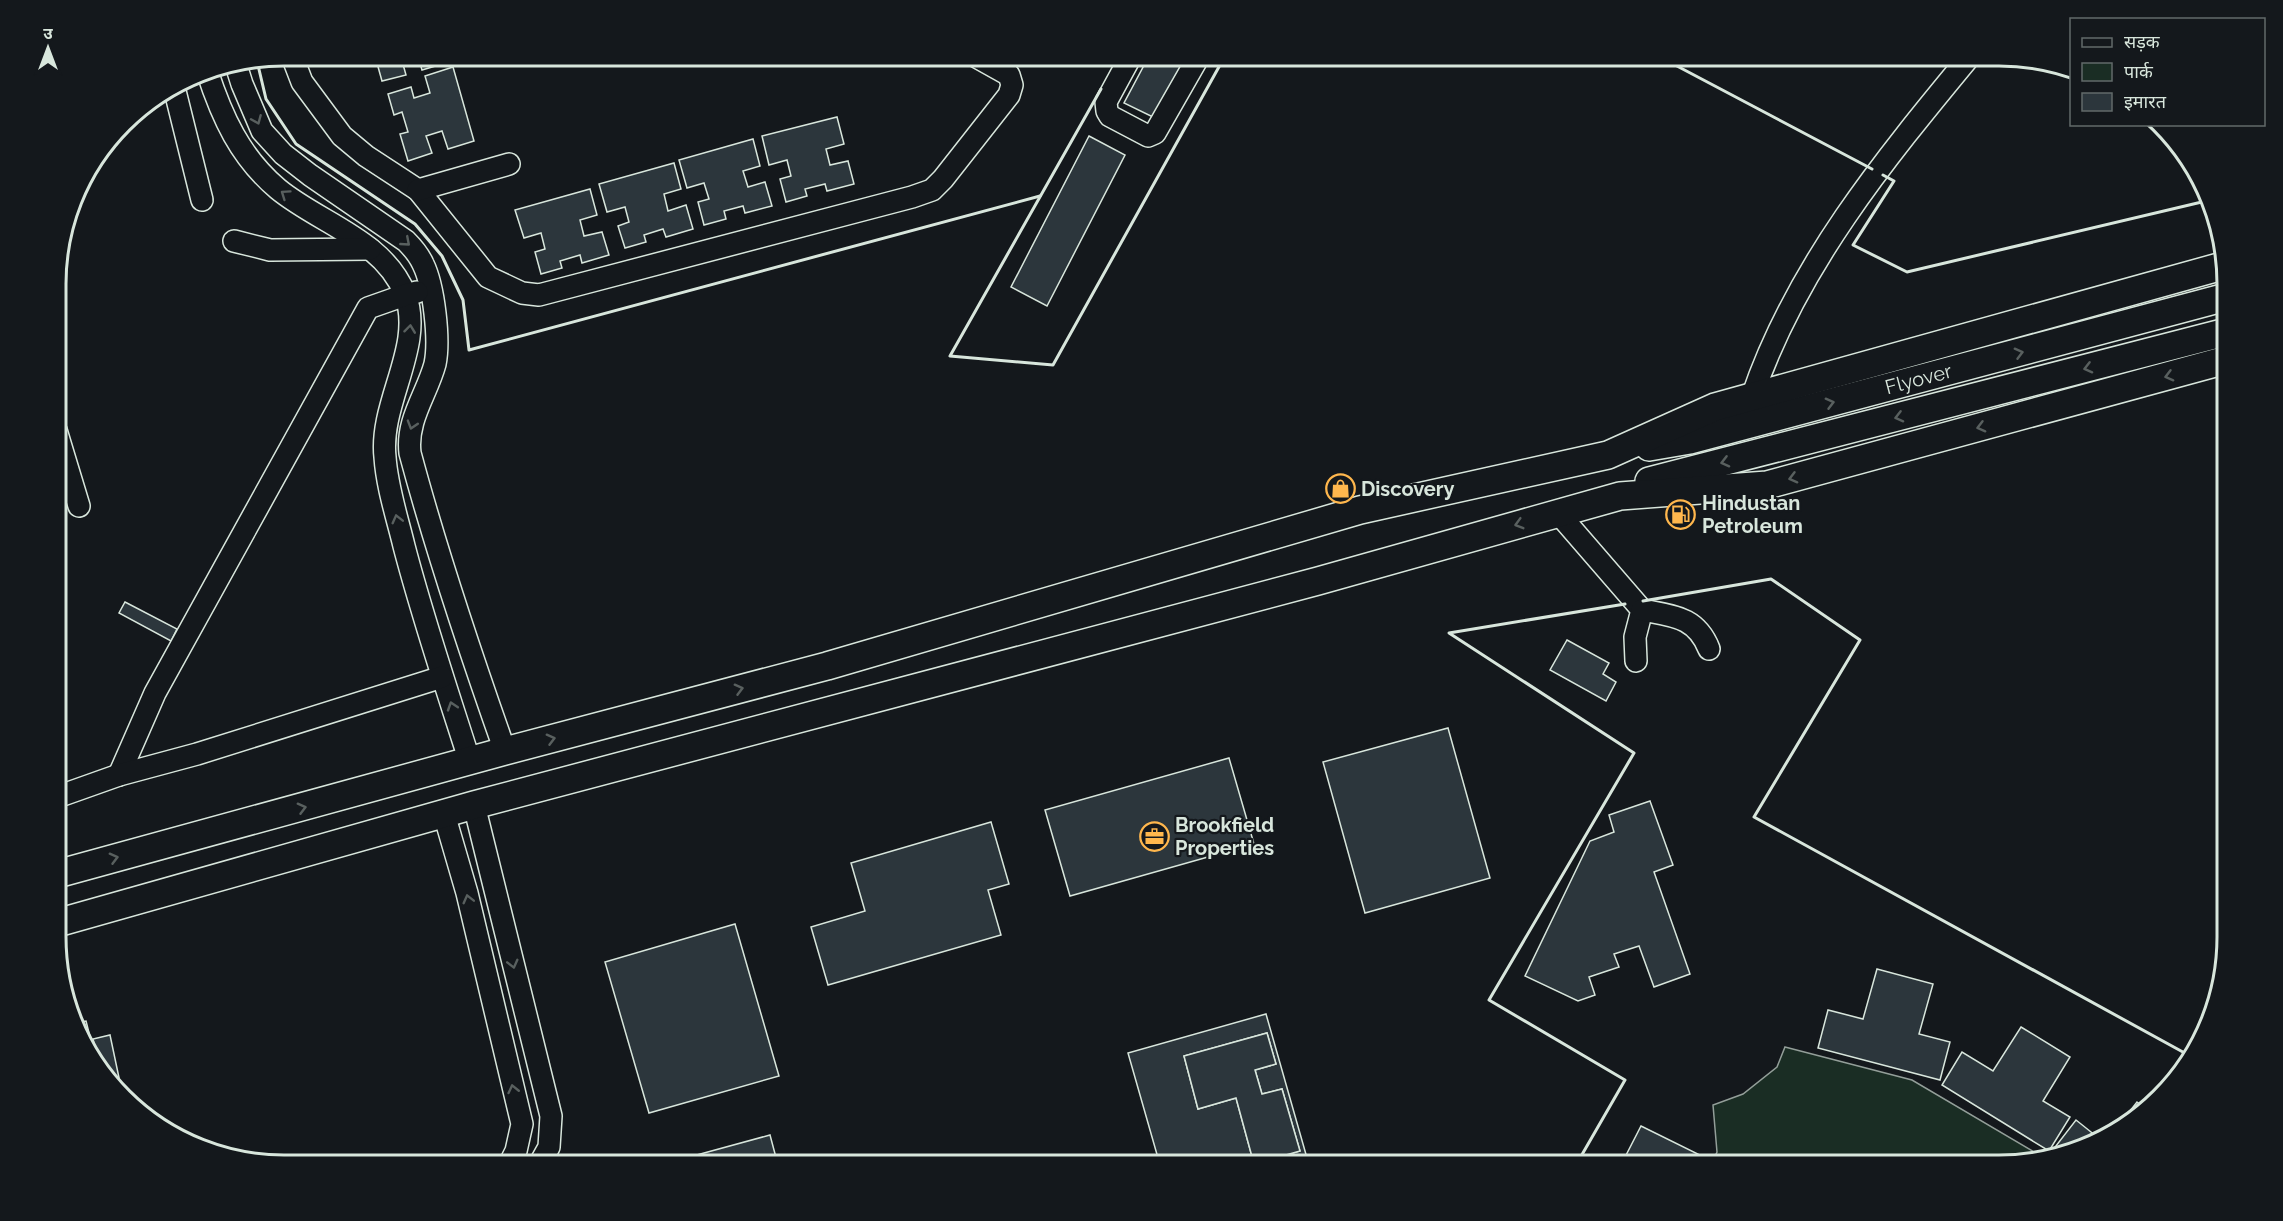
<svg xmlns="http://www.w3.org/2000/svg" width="2283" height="1221" viewBox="0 0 2283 1221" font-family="Raleway,'Noto Sans Devanagari',sans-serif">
<rect width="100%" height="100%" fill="#14181c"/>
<polygon fill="#1a2d24" stroke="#939e99" stroke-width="1.5" points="1785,1047 1912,1080 2046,1159 2014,1165 1711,1165 1717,1152 1713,1105 1743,1094 1777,1067"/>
<g fill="#2c363c" stroke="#d8e6dc" stroke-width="1.5" fill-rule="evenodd">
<polygon points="375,56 406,56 401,57 406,75 382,81"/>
<polygon points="418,56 447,56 449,62 422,70"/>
<polygon points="796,56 827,56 827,57 799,65"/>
<polygon points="1149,56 1190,56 1157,119 1124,103"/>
<polygon points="453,67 474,141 448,149 442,131 426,136 432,153 408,161 400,134 408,132 402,112 394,115 388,94 411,87 414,98 430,93 425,76"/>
<polygon points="837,117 844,144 826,149 830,165 848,161 854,184 827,191 825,184 805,189 807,196 786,202 780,179 791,176 787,160 769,165 762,136"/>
<polygon points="1089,136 1125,155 1047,306 1011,287"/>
<polygon points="753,139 760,166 743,171 748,187 765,182 772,206 745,213 743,206 724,211 726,219 704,225 698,202 709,199 704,183 687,188 679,160"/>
<polygon points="674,163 681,189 664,194 668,211 686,205 693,229 666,237 663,229 644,235 646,242 625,248 618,226 629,222 625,207 607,212 599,184"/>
<polygon points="590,189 597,215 580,220 584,236 602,232 609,255 582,263 580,255 560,261 562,268 541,274 535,252 545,249 541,233 524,238 515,210"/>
<polygon points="125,602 177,629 171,641 119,613"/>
<polygon points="1567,640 1609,663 1603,674 1616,682 1606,701 1550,670"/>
<polygon points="1448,728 1490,878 1365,913 1323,762"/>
<polygon points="1229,758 1254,844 1070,896 1045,810"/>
<polygon points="1650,801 1673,865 1654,872 1690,974 1654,987 1639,946 1614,954 1619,967 1589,977 1595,995 1578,1001 1525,976 1590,841 1614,832 1609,815"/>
<polygon points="991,822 1009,884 988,890 1001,935 828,985 811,927 865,911 851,863"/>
<polygon points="735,924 779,1076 649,1113 605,962"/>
<polygon points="1877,969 1933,984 1919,1034 1950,1042 1940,1080 1818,1048 1828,1010 1863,1019"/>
<path d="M 1266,1014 L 1309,1165 L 1160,1165 L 1128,1053 ZM 1267,1033 L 1276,1064 L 1255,1070 L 1262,1094 L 1282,1089 L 1300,1151 L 1254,1164 L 1236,1098 L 1198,1109 L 1184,1056 Z"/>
<polygon points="86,1021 91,1041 83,1043 73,1023"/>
<polygon points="2021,1027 2070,1057 2043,1101 2070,1117 2049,1151 1942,1085 1962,1052 1993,1071"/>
<polygon points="1267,1033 1276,1064 1255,1070 1262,1094 1282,1089 1300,1151 1254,1164 1236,1098 1198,1109 1184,1056"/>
<polygon points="110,1035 122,1092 101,1073 93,1039"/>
<polygon points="2137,1102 2146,1109 2126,1127 2112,1134"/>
<polygon points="2076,1120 2101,1140 2072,1153 2059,1156 2052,1151"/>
<polygon points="1641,1126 1708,1159 1705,1165 1621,1165"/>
<polygon points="770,1135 778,1165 684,1165 682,1159"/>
</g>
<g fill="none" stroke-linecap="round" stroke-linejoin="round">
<defs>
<g id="minor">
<polyline points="292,56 302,82 342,136 366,156 418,190 488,277 522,293 539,295 912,197 932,190 943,179 1009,95 1012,85 1009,75 975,56"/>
<polyline points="1131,56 1106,102 1107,111 1110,116 1148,136 1155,133 1199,56"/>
<path d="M 236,65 L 242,84 L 262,131 L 283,154 L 310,175 L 406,241 C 413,248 419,255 423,264 C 434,286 440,340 435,364 C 427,394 406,420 410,453 C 437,554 470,652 505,751"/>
<path d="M 207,71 C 222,117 240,157 278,189 C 319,223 384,240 405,294 C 425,346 379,402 385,457 C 387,487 397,517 404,546 C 423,619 447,690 470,762"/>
<polyline points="174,87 202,200"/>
<polyline points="418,190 509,164"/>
<polyline points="234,241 270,250 370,249"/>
<path d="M 1752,397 C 1796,267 1884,160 1970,56"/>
<polyline points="56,430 79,506"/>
<polyline points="1558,513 1642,610 1635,637 1636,661"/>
<path d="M 1642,610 C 1672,616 1696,616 1709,649"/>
<polyline points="119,775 155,693 368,308 405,295 417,292"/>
<polyline points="57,797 119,775 197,754 442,677"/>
<polyline points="474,805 551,1116 549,1147 539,1165"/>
<polyline points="444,814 467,893 522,1124 516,1151 509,1165"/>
</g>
<g id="major">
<path id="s1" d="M 1649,447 L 1690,440 L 2226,297"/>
<polyline points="1649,481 2226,332"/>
<polyline points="57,874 505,751 827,666 1360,510 1608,455 1715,407 2226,265"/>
<polyline points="57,923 474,805 1318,581 1620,496 1767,485 2226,360"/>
</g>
</defs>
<use href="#minor" stroke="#d8e6dc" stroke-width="24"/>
<use href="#major" stroke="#d8e6dc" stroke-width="30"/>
<use href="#minor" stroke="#14181c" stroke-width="21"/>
<use href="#major" stroke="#14181c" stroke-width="27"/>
<g stroke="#d8e6dc" stroke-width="3">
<polyline points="1658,56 1872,169"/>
<polyline points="257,61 266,99 296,144 415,224 442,256 463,300 469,350 1040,196"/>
<polyline points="1101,89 950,356 1053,365 1225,56"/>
<polyline points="1883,175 1894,181 1853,245 1907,272 2206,201"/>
<polyline points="1643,601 1771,579 1860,640 1754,817 2192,1057"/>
<polyline points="1576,1165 1625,1080 1489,1000 1634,753 1449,633 1625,604"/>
</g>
</g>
<defs><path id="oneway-chevron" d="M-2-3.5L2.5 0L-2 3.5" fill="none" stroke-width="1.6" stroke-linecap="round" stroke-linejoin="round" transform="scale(1.5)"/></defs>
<g stroke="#59605f">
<use href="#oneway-chevron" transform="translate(257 120) rotate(67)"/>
<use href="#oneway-chevron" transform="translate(285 194) rotate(-145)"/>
<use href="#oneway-chevron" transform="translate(406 242) rotate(41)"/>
<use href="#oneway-chevron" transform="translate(410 329) rotate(-83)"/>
<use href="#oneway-chevron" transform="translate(2019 353) rotate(-15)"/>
<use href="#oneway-chevron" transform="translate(2088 368) rotate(166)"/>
<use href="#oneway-chevron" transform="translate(2169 376) rotate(165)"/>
<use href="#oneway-chevron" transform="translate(1830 403) rotate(-15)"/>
<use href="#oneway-chevron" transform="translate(1899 417) rotate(166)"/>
<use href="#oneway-chevron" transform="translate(412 425) rotate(107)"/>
<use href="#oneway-chevron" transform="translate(1981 427) rotate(165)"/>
<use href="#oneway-chevron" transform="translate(1725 462) rotate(166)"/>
<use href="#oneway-chevron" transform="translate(1793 478) rotate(165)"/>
<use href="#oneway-chevron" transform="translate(397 519) rotate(-104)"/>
<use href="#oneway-chevron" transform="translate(1519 524) rotate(164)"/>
<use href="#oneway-chevron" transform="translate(739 689) rotate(-15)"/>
<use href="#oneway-chevron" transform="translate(452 706) rotate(-108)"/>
<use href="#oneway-chevron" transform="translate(551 739) rotate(-15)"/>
<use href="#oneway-chevron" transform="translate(302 808) rotate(-15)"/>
<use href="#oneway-chevron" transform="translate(114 858) rotate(-15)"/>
<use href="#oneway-chevron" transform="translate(468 899) rotate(-104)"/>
<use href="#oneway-chevron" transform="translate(513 964) rotate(76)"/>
<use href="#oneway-chevron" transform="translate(513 1089) rotate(-103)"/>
</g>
<defs>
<symbol id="shop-ring" viewBox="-11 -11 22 22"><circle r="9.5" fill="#14181c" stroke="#ffb74d" stroke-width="1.5"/><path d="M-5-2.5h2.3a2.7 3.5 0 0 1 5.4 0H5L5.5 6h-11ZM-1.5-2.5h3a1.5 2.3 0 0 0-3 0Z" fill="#ffb74d"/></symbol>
<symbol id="fuel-ring" viewBox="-11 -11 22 22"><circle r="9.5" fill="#14181c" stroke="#ffb74d" stroke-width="1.5"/><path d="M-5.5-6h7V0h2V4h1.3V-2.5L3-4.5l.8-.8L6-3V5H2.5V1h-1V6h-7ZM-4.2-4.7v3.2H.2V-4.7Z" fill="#ffb74d"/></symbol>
<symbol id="office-ring" viewBox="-11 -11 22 22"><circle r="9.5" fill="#14181c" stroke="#ffb74d" stroke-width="1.5"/><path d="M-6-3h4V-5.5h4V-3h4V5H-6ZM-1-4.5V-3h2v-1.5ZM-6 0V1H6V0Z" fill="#ffb74d"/></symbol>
</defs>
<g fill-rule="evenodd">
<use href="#shop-ring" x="1324" y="472" width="33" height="33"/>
<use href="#fuel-ring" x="1664" y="498" width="33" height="33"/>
<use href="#office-ring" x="1138" y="820" width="33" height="33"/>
</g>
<g text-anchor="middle" stroke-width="4.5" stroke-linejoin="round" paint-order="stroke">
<g font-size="20" fill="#d8e6dc" stroke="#14181c">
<text dy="7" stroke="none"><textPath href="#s1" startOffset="278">Flyover</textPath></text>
</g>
<g font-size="20" font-weight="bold" fill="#d8e6dc" stroke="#14181c" text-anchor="start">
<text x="1361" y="496">Discovery</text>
<text x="1702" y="510">Hindustan<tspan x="1702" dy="23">Petroleum</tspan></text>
<text x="1175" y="832">Brookfield<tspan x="1175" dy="23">Properties</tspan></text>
</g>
</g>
<path d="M0 0H2283V1221H0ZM284 66H1999A218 218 0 0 1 2217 284V937A218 218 0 0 1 1999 1155H284A218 218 0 0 1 66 937V284A218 218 0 0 1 284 66Z" fill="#14181c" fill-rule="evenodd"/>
<path fill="none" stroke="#d8e6dc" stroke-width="3" d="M284 66H1999A218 218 0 0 1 2217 284V937A218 218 0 0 1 1999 1155H284A218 218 0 0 1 66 937V284A218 218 0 0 1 284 66Z"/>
<rect x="2070" y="18" width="195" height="108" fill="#14181c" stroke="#626a69" stroke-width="1.5"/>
<rect x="2082" y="38" width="30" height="9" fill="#14181c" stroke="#626a69" stroke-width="1.5"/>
<text x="2124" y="48" font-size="18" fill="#d8e6dc">सड़क</text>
<rect x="2082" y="63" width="30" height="18" fill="#1a2d24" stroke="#626a69" stroke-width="1.5"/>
<text x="2124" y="78" font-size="18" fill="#d8e6dc">पार्क</text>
<rect x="2082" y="93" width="30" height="18" fill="#2c363c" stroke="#626a69" stroke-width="1.5"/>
<text x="2124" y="108" font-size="18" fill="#d8e6dc">इमारत</text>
<g transform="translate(48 48)" stroke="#14181c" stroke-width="4.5" paint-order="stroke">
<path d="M0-4.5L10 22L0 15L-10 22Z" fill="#d8e6dc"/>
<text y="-9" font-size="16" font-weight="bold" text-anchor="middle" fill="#d8e6dc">उ</text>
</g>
</svg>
